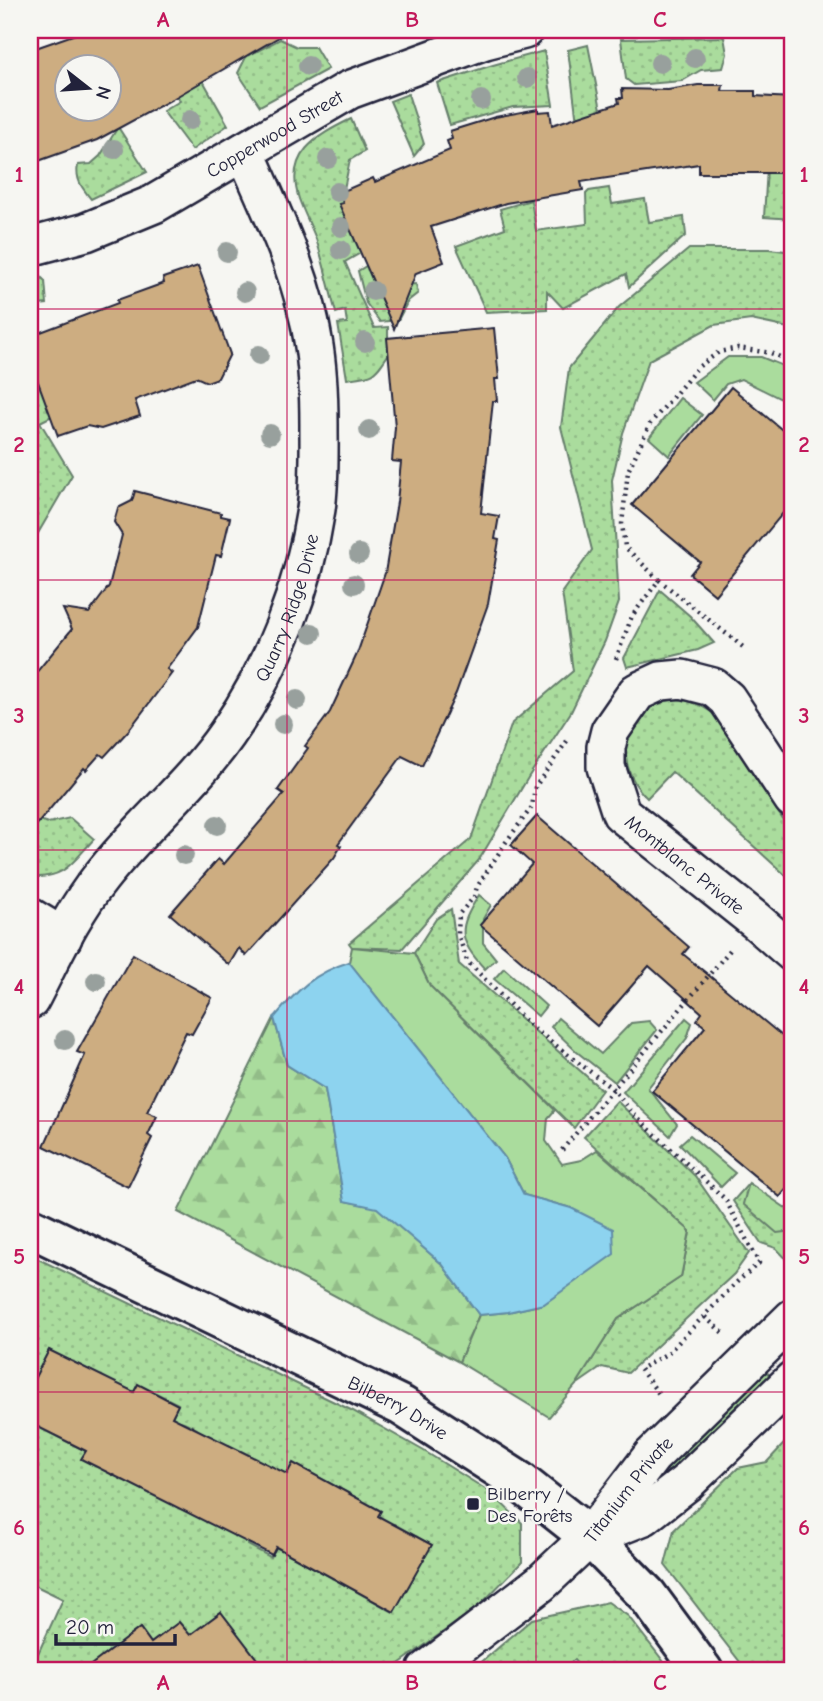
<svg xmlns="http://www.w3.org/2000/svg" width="823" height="1701" viewBox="0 0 823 1701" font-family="'Comic Neue',sans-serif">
<defs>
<pattern id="grass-dots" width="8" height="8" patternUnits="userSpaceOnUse" patternTransform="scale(1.75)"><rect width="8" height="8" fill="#aadc9d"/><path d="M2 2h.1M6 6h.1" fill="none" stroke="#92bc88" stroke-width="1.8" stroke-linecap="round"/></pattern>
<pattern id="forest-firs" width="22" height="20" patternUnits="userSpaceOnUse" patternTransform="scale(1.75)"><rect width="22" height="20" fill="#aadc9d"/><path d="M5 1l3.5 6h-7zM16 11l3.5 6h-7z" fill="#92bc88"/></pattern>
</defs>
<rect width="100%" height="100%" fill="#f6f6f2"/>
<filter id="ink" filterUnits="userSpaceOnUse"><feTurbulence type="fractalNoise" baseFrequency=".0143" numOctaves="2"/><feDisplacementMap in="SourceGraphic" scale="14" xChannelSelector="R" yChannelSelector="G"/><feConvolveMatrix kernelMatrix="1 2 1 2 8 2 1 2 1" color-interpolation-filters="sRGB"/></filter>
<g filter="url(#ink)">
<g fill="url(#grass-dots)" stroke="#667f6c" stroke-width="2" fill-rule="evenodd">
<polygon points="724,37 727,54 723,68 701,70 682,81 634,85 626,79 621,39"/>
<polygon points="280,39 297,47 315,47 328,69 260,106 238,73 246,57"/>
<polygon points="588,45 602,114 577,122 568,50"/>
<polygon points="544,51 553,105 513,107 450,125 437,83 493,65"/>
<polygon points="201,77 228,125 192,150 163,111 180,101 176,95"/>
<polygon points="408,94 424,144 414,156 390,101"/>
<path d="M 351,119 L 365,151 L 350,160 L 344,189 L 371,247 L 345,262 L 374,328 L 388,327 L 388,348 L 390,352 C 374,376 376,375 347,379 L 338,324 L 347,323 L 345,310 L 336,313 C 329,288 324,263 316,239 C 311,226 304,213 299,199 C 284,154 316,136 351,119 Z"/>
<path d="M 118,127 L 147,172 L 91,199 C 82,188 75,179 78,165 L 91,164 L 100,156 Z"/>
<polygon points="767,168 793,169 793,219 764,217"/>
<polygon points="609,188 612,204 645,199 649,222 684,217 686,235 629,287 626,274 563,308 547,291 547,309 486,312 456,246 505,228 500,209 531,200 536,231 587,224 586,194 589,191"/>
<polygon points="689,249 769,249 793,252 793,329 751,320 714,325 649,360 623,433 612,480 619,602 605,641 571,712 529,776 479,860 402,949 352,947 349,943 471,839 512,723 573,671 562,592 592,550 561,427 569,368 619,307"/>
<polygon points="371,263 403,285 416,284 418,293 408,301 398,320 380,322 366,303 358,271"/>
<polygon points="35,271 45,281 47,304 30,306 30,272"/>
<polygon points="30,346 38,354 58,413 40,422 72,475 30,547"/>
<polygon points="660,590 690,616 714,643 698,650 627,667 624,658"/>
<path d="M 674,699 C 690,700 700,704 714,714 L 793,835 L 793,882 L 672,772 L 647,798 C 622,775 615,731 647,709 C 655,704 665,701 674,699 Z"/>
<path d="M 70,818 L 94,839 C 72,863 65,879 30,877 L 30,826 L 36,819 L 48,823 Z"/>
<polygon points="451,909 459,964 602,1090 574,1128 430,986 414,953 436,919"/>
<polygon points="617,1101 695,1176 749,1253 734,1274 628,1373 602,1367 576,1385 618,1319 681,1277 690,1231 584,1137"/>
<polygon points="749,1183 744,1204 792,1231 793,1229 793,1266 776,1248 761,1243 733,1201"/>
<path d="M 30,1255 L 353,1411 L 424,1451 L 490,1492 L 522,1523 L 522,1562 L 479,1606 L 389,1671 L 266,1671 L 221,1612 L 190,1635 L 179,1622 L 151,1643 L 140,1628 L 91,1666 L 94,1671 L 30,1671 L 63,1599 L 30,1583 L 30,1423 L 86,1451 L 82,1458 L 251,1456 L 229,1445 L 224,1454 C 209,1440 192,1419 171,1420 L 178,1404 L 138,1384 L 129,1401 L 49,1350 L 30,1387 ZM 293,1463 L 380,1511 L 374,1524 L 394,1524 L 431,1545 L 393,1612 L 276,1547 L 270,1557 L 248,1545 Z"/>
<polygon points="793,1434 793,1671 747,1671 665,1565 674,1530 738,1468 767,1462"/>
<polygon points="608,1602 628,1616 671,1671 583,1671 574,1660 559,1671 471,1671 532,1619"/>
</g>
<polygon fill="url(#forest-firs)" stroke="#667f6c" stroke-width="2" points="274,1018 287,1065 325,1089 344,1201 377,1207 442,1264 479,1315 459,1362 178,1212"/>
<g fill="#aadc9d" stroke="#667f6c" stroke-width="2">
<polygon points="728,357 761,357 793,370 793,405 741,379 726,384 713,400 694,382"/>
<polygon points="680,398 702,415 669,456 649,438"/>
<path d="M 479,895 L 491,905 L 483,919 L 483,943 L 496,959 L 485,969 C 457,939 458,928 479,895 Z"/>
<polygon points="352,947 414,953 430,986 555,1110 548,1118 546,1141 562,1164 581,1160 597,1150 690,1231 681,1277 618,1319 576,1385 549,1417 459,1362 479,1315 508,1312 544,1304 571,1208 524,1195 505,1158 349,962"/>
<polygon points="504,968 546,1006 538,1016 494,979"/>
<polygon points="558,1018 601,1054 631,1023 649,1021 657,1030 615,1082 577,1052 551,1027"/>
<polygon points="686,1018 692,1023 687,1038 648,1088 677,1124 670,1136 623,1092"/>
<polygon points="690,1135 735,1173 721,1187 680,1144"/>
<polygon points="749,1183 793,1213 792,1231 777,1233 743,1204"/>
<polygon points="761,1366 775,1381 674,1475 665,1469"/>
</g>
<path fill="#8dd3ef" stroke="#628ca7" stroke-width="2" d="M 349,962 L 505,1158 L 524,1195 L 571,1208 L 613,1229 L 614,1254 L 544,1304 L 508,1312 L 479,1315 L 442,1264 L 377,1208 L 344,1201 L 325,1089 L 287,1065 L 274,1018 C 297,990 314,973 349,962 Z"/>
<g fill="#cdad81" stroke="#22223b" stroke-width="2" fill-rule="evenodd">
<path d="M 87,30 L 291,30 L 169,101 L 97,140 L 30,164 L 30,50 ZM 66,66 L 108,66 L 108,108 L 66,108 Z"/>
<polygon points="698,85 723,85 722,91 755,91 755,96 793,98 793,173 699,173 699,164 581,182 583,190 506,203 431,227 444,262 416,273 394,329 339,204 343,203 339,193 373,178 375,182 450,150 447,141 452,139 450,131 495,117 538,109 538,112 550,111 552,125 619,103 618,98 623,98 622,89 668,90"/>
<polygon points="198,266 230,354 218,378 207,382 196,377 135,400 140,416 101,429 87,426 58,436 30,360 30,336 118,303 117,300 164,283 163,278"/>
<polygon points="494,328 499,379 495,379 497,401 493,401 481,513 499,516 495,539 499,540 488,604 456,693 422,766 402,756 338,844 341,846 334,858 246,956 239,948 229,965 170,914 218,859 224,864 284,794 278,790 308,748 305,746 330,712 357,654 385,573 397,502 401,462 392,461 395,427 387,338"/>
<polygon points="731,387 793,439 793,501 715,595 690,574 700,562 632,505"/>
<polygon points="135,491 221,513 221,516 230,518 221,556 216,555 198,627 167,669 172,673 128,731 104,757 100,754 86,770 84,768 30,833 30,680 72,629 63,609 89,613 109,586 122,535 114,522 118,508 132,501"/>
<polygon points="537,816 689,947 683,954 793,1045 793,1181 780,1197 652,1091 705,1027 697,1020 702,1013 649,966 597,1026 480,925 532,864 511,845"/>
<polygon points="133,954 212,998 192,1034 186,1032 147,1112 157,1116 148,1135 152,1138 128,1187 44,1146 85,1055 77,1052"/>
<polygon points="49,1350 134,1392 138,1384 178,1405 172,1417 287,1474 293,1463 381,1511 378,1516 432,1545 394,1612 276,1547 272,1555 81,1459 86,1451 30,1423 30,1387"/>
<polygon points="221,1612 266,1671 83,1671 140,1628 151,1643 179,1622 190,1635"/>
</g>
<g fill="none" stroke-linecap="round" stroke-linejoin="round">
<defs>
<g id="minor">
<path id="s1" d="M 30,247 L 86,232 L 154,204 L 349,90 L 485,40 L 524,30"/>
<path id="s2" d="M 793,799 L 727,699 L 713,687 L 682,679 L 661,681 L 637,692 L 610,731 L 606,747 L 606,767 L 621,813 L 755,920 L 793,953"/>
<polyline points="30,917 63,937"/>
<path id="s3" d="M 30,1000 C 52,958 71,914 101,877 C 140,827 191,786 227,734 C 273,668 304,588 316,509 C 320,481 319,453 319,424 C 319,396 318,368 313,340 C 303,274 271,212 245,151"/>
<polyline points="591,1537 644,1516 686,1483 793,1380"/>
<path id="s4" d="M 426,1671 L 541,1583 L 590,1537 L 652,1456 L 793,1318"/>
</g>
<g id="tertiary">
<path id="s5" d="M 30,1227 L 402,1406 L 519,1481 L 590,1537 L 647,1595 L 703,1671"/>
</g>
</defs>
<use href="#minor" stroke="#22223b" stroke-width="42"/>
<use href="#tertiary" stroke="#22223b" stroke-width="44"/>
<g stroke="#22223b" stroke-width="4.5" stroke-dasharray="2 5" stroke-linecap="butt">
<polyline points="659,580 743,647"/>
<polyline points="616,659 632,616 659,580 625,547 622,524 628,471 650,424 698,367 719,352 738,348 771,353 793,363"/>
<polyline points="567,741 535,787 532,807 506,842 477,887 474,897 459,914 458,934 467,961 532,1027 614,1090 632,1113 725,1199 759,1263 737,1282 668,1353 640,1369 659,1394"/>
<polyline points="562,1150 730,950"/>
<polyline points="705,1317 723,1333"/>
</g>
<use href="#minor" stroke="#f6f6f2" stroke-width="37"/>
<use href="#tertiary" stroke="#f6f6f2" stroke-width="38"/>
</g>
<g fill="#98a09d">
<circle cx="695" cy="58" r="10"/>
<circle cx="660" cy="63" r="10"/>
<circle cx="308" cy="66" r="10"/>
<circle cx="527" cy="78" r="10"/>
<circle cx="481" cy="100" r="10"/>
<circle cx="190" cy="120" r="10"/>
<circle cx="114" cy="149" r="10"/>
<circle cx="328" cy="159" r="10"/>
<circle cx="337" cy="192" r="10"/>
<circle cx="341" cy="227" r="10"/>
<circle cx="341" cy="250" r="10"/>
<circle cx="227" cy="252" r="10"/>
<circle cx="373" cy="291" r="10"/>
<circle cx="245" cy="292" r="10"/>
<circle cx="365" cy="342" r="10"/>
<circle cx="259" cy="355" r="10"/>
<circle cx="369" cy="430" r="10"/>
<circle cx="270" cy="434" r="10"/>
<circle cx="359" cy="554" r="10"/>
<circle cx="354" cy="584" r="10"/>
<circle cx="312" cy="633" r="10"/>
<circle cx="297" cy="700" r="10"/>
<circle cx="283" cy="724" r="10"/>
<circle cx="217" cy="825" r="10"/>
<circle cx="184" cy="855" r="10"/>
<circle cx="96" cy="981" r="10"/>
<circle cx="65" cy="1040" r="10"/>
</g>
</g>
<path fill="none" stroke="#c2185b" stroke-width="2" stroke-opacity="0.55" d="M 287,30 L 287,1671M 536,30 L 536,1671M 30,309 L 793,309M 30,580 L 793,580M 30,850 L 793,850M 30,1121 L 793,1121M 30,1392 L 793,1392"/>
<rect fill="#22223b" stroke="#f6f6f2" stroke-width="2.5" x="466" y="1497" width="14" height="14" rx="3.5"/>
<g text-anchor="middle" stroke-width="5" stroke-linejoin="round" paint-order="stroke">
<g font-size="19" fill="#22223b" stroke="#f6f6f2">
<text dy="7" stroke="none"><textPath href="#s1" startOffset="271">Copperwood Street</textPath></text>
<text dy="7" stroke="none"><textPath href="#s3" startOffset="474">Quarry Ridge Drive</textPath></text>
<text dy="7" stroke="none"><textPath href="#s2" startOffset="432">Montblanc Private</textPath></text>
<text dy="7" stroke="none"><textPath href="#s5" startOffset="410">Bilberry Drive</textPath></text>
<text dy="7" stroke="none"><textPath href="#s4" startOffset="273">Titanium Private</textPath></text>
</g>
<g font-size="19" fill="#22223b" stroke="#f6f6f2" text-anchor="start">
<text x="487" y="1500">Bilberry /<tspan x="487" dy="22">Des Forêts</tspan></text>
</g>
</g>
<rect width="823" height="1701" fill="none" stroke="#f6f6f2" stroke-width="77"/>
<g transform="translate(88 88) rotate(107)"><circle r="33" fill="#f6f6f2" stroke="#a1a1a9" stroke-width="2"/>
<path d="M0-5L12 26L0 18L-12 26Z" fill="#22223b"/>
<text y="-10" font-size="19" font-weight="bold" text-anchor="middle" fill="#22223b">N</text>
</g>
<path d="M56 1634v10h119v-10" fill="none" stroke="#22223b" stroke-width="3.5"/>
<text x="66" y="1634" font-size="21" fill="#22223b" stroke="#f6f6f2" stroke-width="5" paint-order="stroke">20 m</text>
<rect x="38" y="38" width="746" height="1624" fill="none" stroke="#c2185b" stroke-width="2.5"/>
<g font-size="23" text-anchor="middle" font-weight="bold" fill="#c2185b">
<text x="163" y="27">A</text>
<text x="412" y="27">B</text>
<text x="660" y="27">C</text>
<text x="19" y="182">1</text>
<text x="804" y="182">1</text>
<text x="19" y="452">2</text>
<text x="804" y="452">2</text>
<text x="19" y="723">3</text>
<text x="804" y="723">3</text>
<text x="19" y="994">4</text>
<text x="804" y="994">4</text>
<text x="19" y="1264">5</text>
<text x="804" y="1264">5</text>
<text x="19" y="1535">6</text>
<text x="804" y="1535">6</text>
<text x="163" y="1690">A</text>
<text x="412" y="1690">B</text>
<text x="660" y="1690">C</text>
</g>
</svg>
